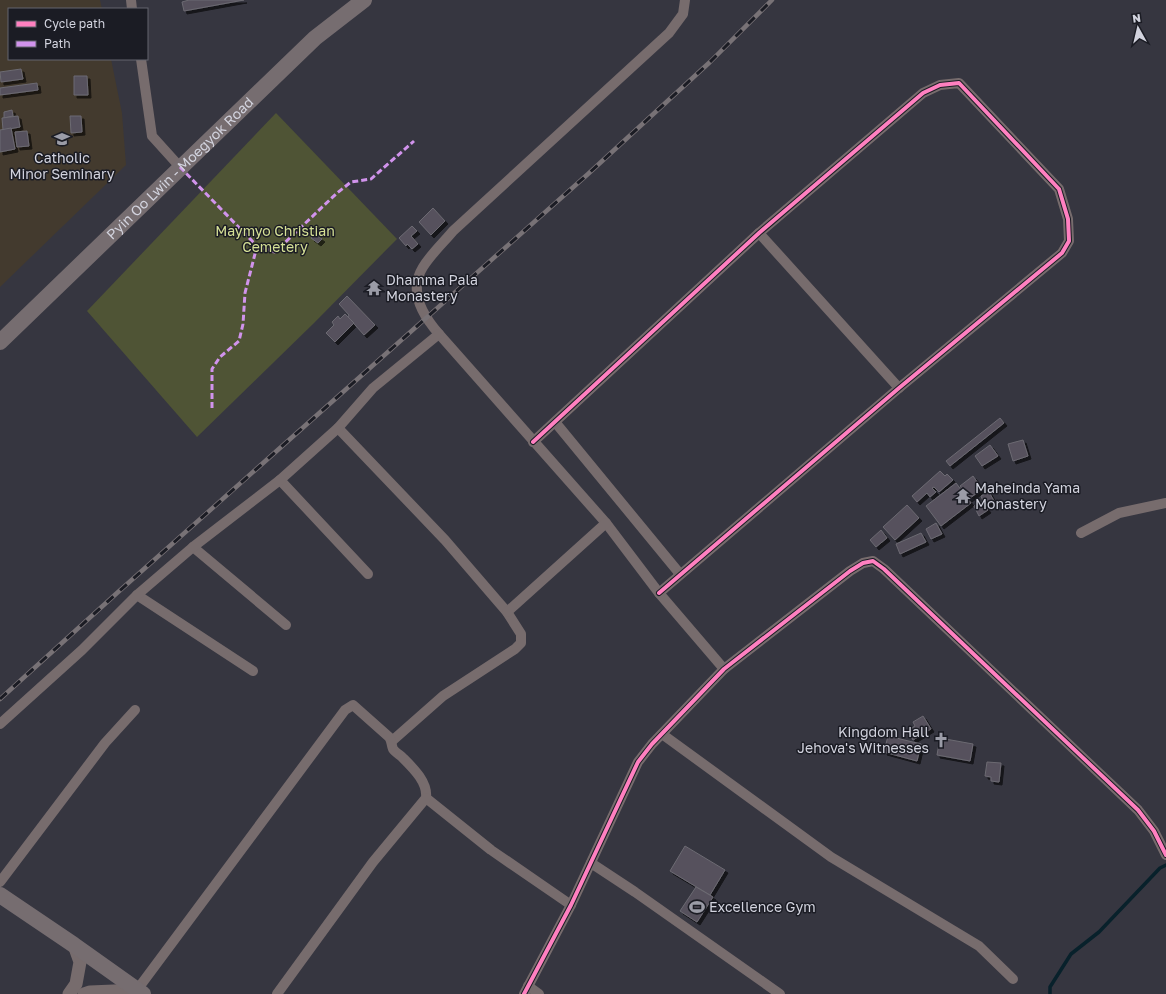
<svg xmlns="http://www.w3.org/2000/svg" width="1166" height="994" viewBox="0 0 1166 994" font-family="'Golos Text',sans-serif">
<defs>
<filter id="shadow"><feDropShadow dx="3" dy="3" stdDeviation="0" flood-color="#0009"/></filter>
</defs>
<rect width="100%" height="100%" fill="#363640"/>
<polygon fill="#433a2e" points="0,0 100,0 102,9 9,9 9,59 111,59 122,113 126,165 0,287"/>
<polygon fill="#4f5435" points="276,113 397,239 314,323 197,437 87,311"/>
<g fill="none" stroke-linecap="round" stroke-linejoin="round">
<polyline stroke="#08212b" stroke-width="3.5" points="1050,994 1050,987 1071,954 1099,932 1160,868 1166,865"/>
</g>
<g fill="#56515d" stroke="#6c6a72" filter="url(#shadow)">
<polygon points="189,0 244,0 184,11 182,2"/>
<polygon points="21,69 23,79 1,82 0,72"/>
<polygon points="74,76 87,76 88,95 74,95"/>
<polygon points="37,83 38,90 0,95 0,88"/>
<polygon points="12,110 13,116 4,118 4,112"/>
<polygon points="18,116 20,127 3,130 2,118"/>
<polygon points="70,116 81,116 82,132 71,133"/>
<polygon points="11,128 15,149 0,152 0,130"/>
<polygon points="27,131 29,146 17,147 15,132"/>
<polygon points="433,208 445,221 431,235 419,222"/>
<polygon points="412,226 417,231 411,236 418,244 412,249 407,244 406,246 399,238"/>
<polygon points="315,234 322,239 318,243 311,238"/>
<polygon points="347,296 375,325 364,335 348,317 349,315 339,304"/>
<polygon points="345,314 354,323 335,342 326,333 334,325 332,322 338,316 340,319"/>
<polygon points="1000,418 1004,423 950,466 946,461"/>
<polygon points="1023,440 1028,456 1013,461 1008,444"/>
<polygon points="990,445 998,456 982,466 975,456"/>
<polygon points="940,471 945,476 947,474 953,480 939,492 934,487 932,488 936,492 930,497 927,493 917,502 912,496"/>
<polygon points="973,476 982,489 969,499 960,486"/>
<polygon points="956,483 971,503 941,526 926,506"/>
<polygon points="989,492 994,501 985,506 988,510 979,516 974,506 983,501 981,496"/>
<polygon points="907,505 919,518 895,540 883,527"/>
<polygon points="936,523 942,534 931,539 926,529"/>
<polygon points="881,530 887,538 876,547 870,540"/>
<polygon points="921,533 926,542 900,554 896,544"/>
<polygon points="923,716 931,729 913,740 907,731 915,726 913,722"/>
<polygon points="888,736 921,744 917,761 884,752"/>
<polygon points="940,738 973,744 970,761 937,755"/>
<polygon points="987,762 1001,763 999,782 991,781 991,777 985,776"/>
<polygon points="685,846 725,870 710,895 670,871"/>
<polygon points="696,887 713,897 697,922 680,911"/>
</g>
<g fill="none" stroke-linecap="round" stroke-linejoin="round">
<g stroke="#776c6d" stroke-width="10">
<polyline points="131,0 132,9"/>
<path d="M 685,0 L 683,14 L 669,33 L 453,231 C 444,242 431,254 423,267 C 408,291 423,316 439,334 L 606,523 L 659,593 L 724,669"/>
<polyline points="141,59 152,136 180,167"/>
<polyline points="759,233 899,388"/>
<polyline points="555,422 680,574"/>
<polyline points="338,428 445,540 507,612 521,634 521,643 515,649 443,696 392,741"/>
<polyline points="533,442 759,233 923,93 940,85 959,83 1059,189 1068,219 1069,241 1062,253 899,388 659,593"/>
<polyline points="280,480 368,574"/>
<polyline points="1081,533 1119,513 1166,503"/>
<polyline points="193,547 286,625"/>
<polyline points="137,595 253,671"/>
<polyline points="507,612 606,523"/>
<polyline points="0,724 82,650 137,595 193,547 280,480 338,428 373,388 439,334"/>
<polyline points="662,734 831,857 979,946 1013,979"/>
<polyline points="591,863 635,892 780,994"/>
<polyline points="0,882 105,743 135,710"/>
<polyline points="528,986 539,994"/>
<path d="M 137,990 L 345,710 L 353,705 L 389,737 C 392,741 391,744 393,749 C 395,752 400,755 402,757 C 413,768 428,782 426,798 L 491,850 L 571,905"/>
<polyline points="277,994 373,862 426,798"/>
<polyline points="524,994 571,905 638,762 652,744 724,669 850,571 863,563 873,561 884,569 1138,810 1154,831 1166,855"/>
</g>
<g stroke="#776c6d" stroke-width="13">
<polyline points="69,994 76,984 80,962 74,945"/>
<polyline points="84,994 90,992 137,990"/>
</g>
<g stroke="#766d70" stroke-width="16">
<path id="s1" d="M 0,342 L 315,38 L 364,0"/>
<polyline points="0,895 74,945 143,994"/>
</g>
<defs>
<polyline id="rail" points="0,699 117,593 588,174 710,62 772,0"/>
</defs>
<use href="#rail" stroke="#787276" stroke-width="4.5"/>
<use href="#rail" stroke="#1b1c24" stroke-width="3" stroke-dasharray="9" stroke-linecap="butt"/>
<g stroke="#d193ec" stroke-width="3" stroke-dasharray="6 3" stroke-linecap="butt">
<polyline points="180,167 257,246 275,252 337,193 351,182 371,179 414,141"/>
<polyline points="212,408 212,369 220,357 239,341 243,324 245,293 257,246"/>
</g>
<defs>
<g id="cycleway">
<polyline points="533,442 759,233 923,93 940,85 959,83 1059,189 1068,219 1069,241 1062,253 899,388 659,593"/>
<polyline points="524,994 571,905 638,762 652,744 724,669 850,571 863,563 873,561 884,569 1138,810 1154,831 1166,855"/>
</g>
</defs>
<use href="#cycleway" stroke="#1b1c24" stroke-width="6"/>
<use href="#cycleway" stroke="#ff80c0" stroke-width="4"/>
</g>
<defs>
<symbol id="school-bare" viewBox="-9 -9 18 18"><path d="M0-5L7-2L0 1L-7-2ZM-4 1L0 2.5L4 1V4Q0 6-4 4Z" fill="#9b9ca7" stroke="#1b1c24" stroke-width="2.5" paint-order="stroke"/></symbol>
<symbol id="temple-bare" viewBox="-9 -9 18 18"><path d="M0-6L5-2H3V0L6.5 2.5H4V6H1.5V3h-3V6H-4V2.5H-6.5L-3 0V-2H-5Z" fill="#9b9ca7" stroke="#1b1c24" stroke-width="2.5" paint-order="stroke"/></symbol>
<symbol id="church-bare" viewBox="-9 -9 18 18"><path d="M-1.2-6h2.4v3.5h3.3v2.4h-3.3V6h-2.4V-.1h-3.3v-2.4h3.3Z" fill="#9b9ca7" stroke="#1b1c24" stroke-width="2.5" paint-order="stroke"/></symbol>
<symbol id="stadium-bare" viewBox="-9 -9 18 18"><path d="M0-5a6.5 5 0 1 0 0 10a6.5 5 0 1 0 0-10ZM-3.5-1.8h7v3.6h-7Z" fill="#9b9ca7" stroke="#1b1c24" stroke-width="2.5" paint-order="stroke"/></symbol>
</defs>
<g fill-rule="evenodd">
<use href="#school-bare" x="51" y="128" width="22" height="22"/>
<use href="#temple-bare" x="363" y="277" width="22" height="22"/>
<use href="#temple-bare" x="952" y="485" width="22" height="22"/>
<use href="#church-bare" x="930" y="729" width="22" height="22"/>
<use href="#stadium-bare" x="686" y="896" width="22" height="22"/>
</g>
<g text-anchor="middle" stroke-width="3" stroke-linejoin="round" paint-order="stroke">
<g font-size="14" fill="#d2d3de" stroke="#1b1c24" text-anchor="start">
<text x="62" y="163" text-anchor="middle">Catholic<tspan x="62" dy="16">Minor Seminary</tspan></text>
<text x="386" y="285">Dhamma Pala<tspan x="386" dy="16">Monastery</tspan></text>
<text x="975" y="493">Maheinda Yama<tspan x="975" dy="16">Monastery</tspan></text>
<text x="929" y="737" text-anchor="end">Kingdom Hall<tspan x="929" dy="16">Jehova's Witnesses</tspan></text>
<text x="709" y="912">Excellence Gym</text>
</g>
<g font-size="14" fill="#d2d3de" stroke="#1b1c24">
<text dy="5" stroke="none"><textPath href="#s1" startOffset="250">Pyin Oo Lwin - Moegyok Road</textPath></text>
</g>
<g font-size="14" fill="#d5e096" stroke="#1b1c24">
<text x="275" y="236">Maymyo Christian<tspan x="275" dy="16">Cemetery</tspan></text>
</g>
</g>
<rect x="8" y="8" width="140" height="52" fill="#1b1c24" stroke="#64656e"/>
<rect x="16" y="21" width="20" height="6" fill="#ff80c0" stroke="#64656e"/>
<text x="44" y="28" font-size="12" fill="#d2d3de">Cycle path</text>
<rect x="16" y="41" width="20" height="6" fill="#d193ec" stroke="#64656e"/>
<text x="44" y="48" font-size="12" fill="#d2d3de">Path</text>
<g transform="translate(1138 28) rotate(352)" stroke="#1b1c24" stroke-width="3" paint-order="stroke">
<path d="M0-3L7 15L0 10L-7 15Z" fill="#d2d3de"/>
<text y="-6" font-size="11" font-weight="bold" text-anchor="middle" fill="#d2d3de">N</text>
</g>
</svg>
